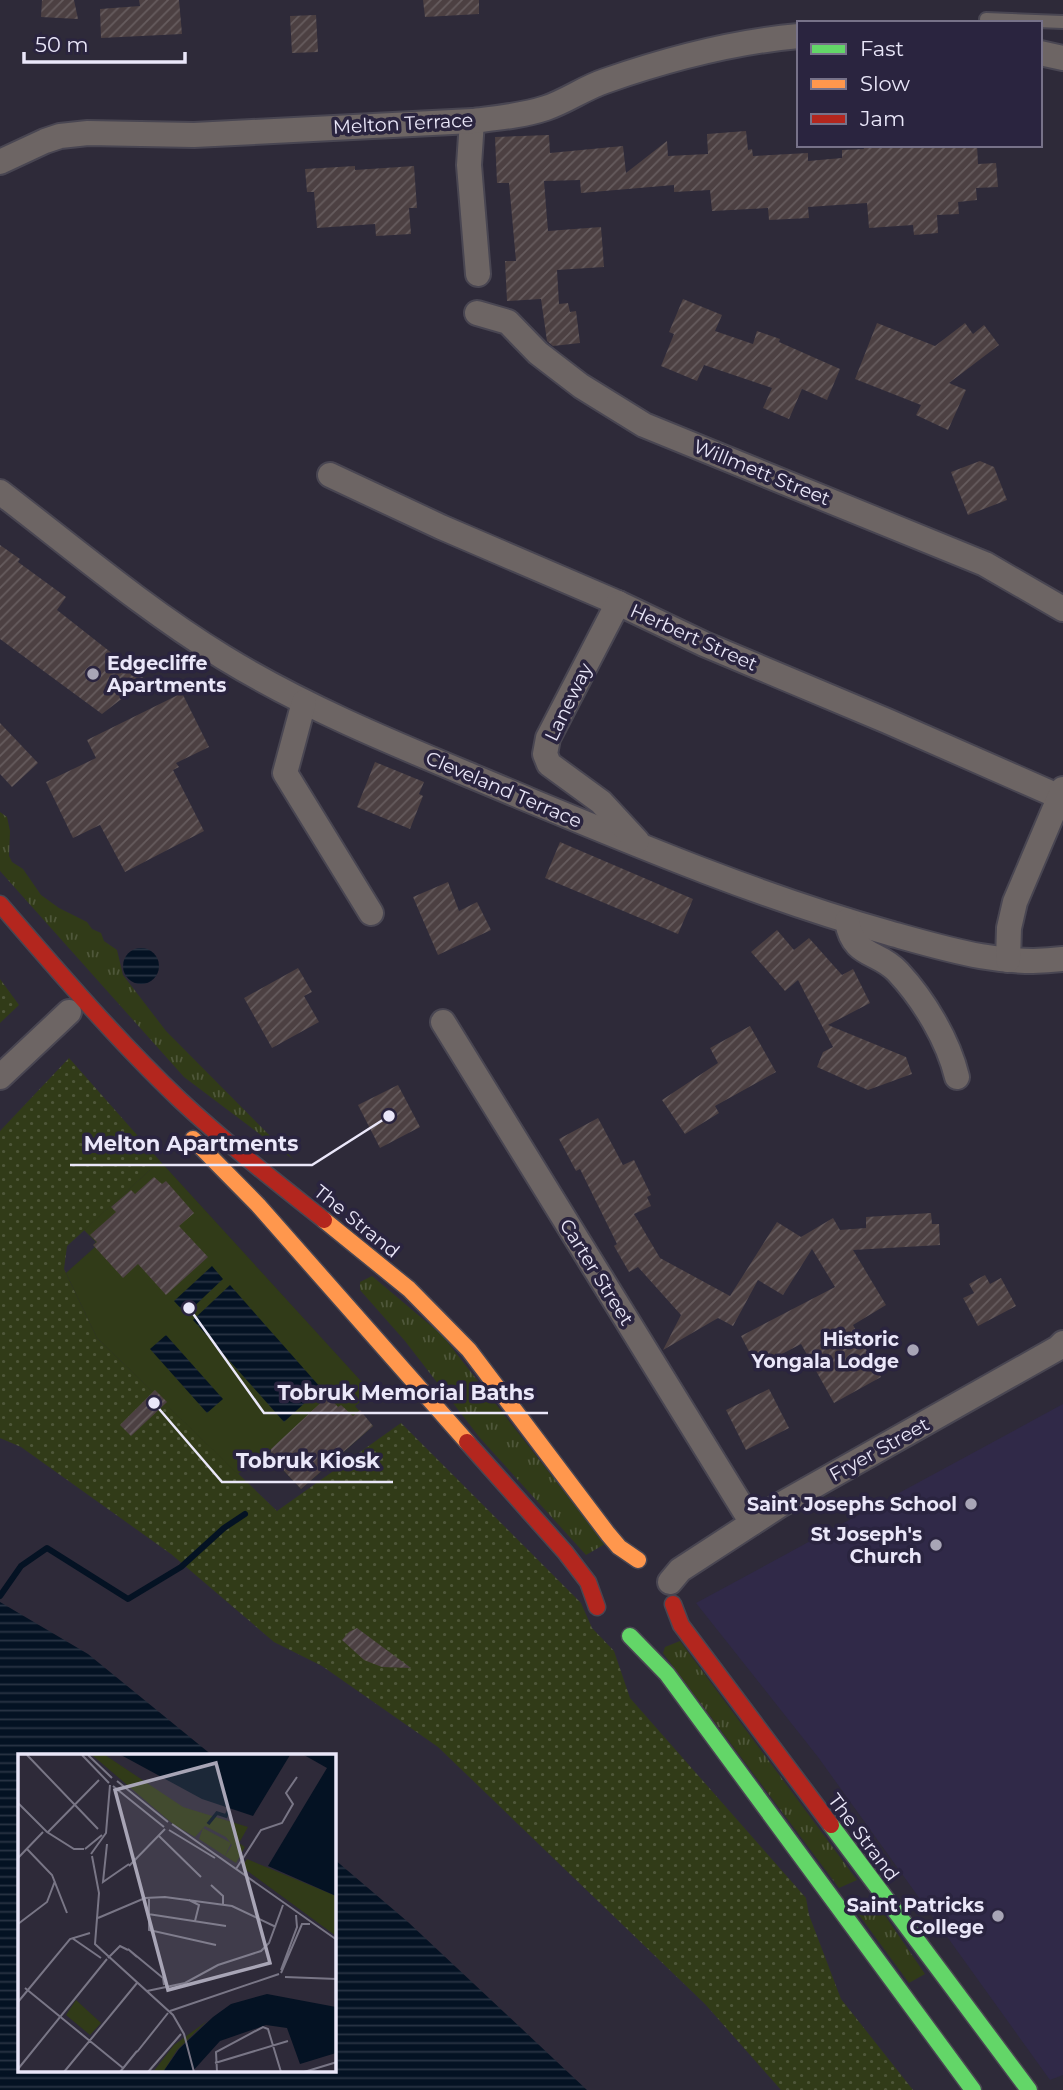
<svg xmlns="http://www.w3.org/2000/svg" width="1063" height="2090" viewBox="0 0 1063 2090" font-family="Montserrat,sans-serif">
<defs>
<pattern id="grass-tufts" width="24" height="20" patternUnits="userSpaceOnUse" patternTransform="scale(1.75)"><rect width="24" height="20" fill="#313b18"/><path d="M3 7l-1-3M5 7V3M7 7l1-3M15 17l-1-3M17 17v-4M19 17l1-3" fill="none" stroke="#4f573a"/></pattern>
<pattern id="park-dots" width="8" height="8" patternUnits="userSpaceOnUse" patternTransform="scale(1.75)"><rect width="8" height="8" fill="#313b18"/><path d="M2 2h.1M6 6h.1" fill="none" stroke="#4f573a" stroke-width="1.8" stroke-linecap="round"/></pattern>
<pattern id="water-rules" width="6" height="5" patternUnits="userSpaceOnUse" patternTransform="scale(1.75)"><rect width="6" height="5" fill="#041223"/><path d="M0 2.5h6" fill="none" stroke="#293444"/></pattern>
<pattern id="building-hatch" width="6" height="6" patternUnits="userSpaceOnUse" patternTransform="scale(1.75)"><rect width="6" height="6" fill="#4c4042"/><path d="M-1 1l2-2M0 6l6-6M5 7l2-2" fill="none" stroke="#665c5e"/></pattern>
</defs>
<rect width="100%" height="100%" fill="#2e2a39"/>
<polygon fill="#302948" points="1063,1404 1063,2075 1050,2080 818,1757 696,1603"/>
<g fill="url(#grass-tufts)">
<polygon points="0,812 7,817 10,831 9,856 12,862 23,869 41,895 59,908 87,922 92,929 101,933 104,941 117,950 123,975 166,1031 294,1160 184,1077 0,871"/>
<polygon points="372,1276 442,1335 605,1544 586,1555 480,1438 405,1341 360,1290 360,1282"/>
<polygon points="680,1641 857,1880 839,1888 663,1653 665,1647"/>
<polygon points="873,1898 925,1974 909,1983 854,1908"/>
</g>
<g fill="url(#park-dots)">
<polygon points="0,979 19,1005 0,1023"/>
<polygon points="69,1058 160,1161 67,1246 64,1269 97,1338 277,1511 401,1423 581,1603 592,1628 614,1651 630,1698 806,1898 809,1915 841,1999 913,2090 781,2090 705,2004 438,1747 322,1666 274,1642 171,1554 21,1447 0,1438 0,1131"/>
</g>
<polygon fill="#313b18" points="160,1161 371,1392 355,1406 373,1426 301,1489 272,1458 271,1449 238,1474 97,1338 66,1273 95,1247 93,1245 96,1242 84,1230"/>
<g fill="url(#water-rules)">
<circle cx="141" cy="966" r="18"/>
<polygon points="212,1266 223,1279 186,1314 174,1301"/>
<polygon points="230,1285 321,1388 284,1422 193,1320"/>
<polygon points="166,1335 223,1399 207,1413 150,1349"/>
<polygon points="0,1602 88,1654 213,1756 19,1756 19,2071 334,2071 334,1859 408,1922 587,2090 0,2090"/>
</g>
<g fill="none" stroke-linecap="round" stroke-linejoin="round">
<polyline stroke="#041223" stroke-width="6" points="0,1596 21,1566 47,1548 128,1599 181,1567 224,1528 245,1514"/>
</g>
<g fill="url(#building-hatch)">
<polygon points="42,0 74,0 78,19 41,17"/>
<polygon points="139,0 179,0 182,34 101,38 100,9 140,6"/>
<polygon points="423,0 479,0 479,14 425,17"/>
<polygon points="316,15 318,52 292,53 290,16"/>
<polygon points="746,131 748,150 752,149 753,156 808,153 808,161 842,158 842,150 864,149 863,145 977,145 978,164 996,163 998,187 976,188 977,200 958,202 959,214 937,215 938,233 914,235 913,225 869,228 867,203 808,207 809,218 769,220 768,208 712,211 710,190 674,192 674,185 581,193 580,180 544,181 548,231 601,227 604,267 557,270 559,304 568,303 570,312 576,311 580,343 553,346 547,341 541,299 507,301 505,261 516,261 509,183 497,183 495,137 549,135 550,153 623,146 626,173 667,141 668,156 708,154 707,134"/>
<polygon points="355,166 355,170 414,166 417,208 409,208 411,234 376,236 375,224 317,228 314,192 307,192 305,169"/>
<polygon points="683,299 722,315 715,331 753,344 757,331 780,339 779,342 840,369 827,400 802,389 789,419 763,408 772,388 704,365 697,381 661,366 674,334 669,332"/>
<polygon points="877,323 935,346 965,323 973,334 984,325 999,345 949,383 966,390 948,430 916,415 921,405 855,379"/>
<polygon points="980,461 994,467 1007,500 968,515 951,472"/>
<polygon points="0,545 20,559 18,562 66,597 57,610 146,680 102,714 0,639"/>
<polygon points="182,693 209,747 176,763 179,767 173,770 204,831 125,872 100,825 73,838 46,782 96,758 87,740"/>
<polygon points="0,723 38,763 12,787 0,774"/>
<polygon points="375,762 424,782 419,794 423,796 410,829 357,807"/>
<polygon points="560,842 693,899 678,934 545,878"/>
<polygon points="448,882 459,911 477,902 491,930 438,955 413,897"/>
<polygon points="777,930 794,950 809,938 842,975 853,969 870,1003 828,1025 906,1057 912,1074 868,1090 817,1067 823,1052 833,1047 798,980 785,991 751,952"/>
<polygon points="298,968 312,992 304,996 319,1022 272,1048 244,998"/>
<polygon points="750,1026 776,1072 715,1106 719,1113 685,1134 662,1100 718,1063 710,1048"/>
<polygon points="398,1085 420,1127 380,1148 358,1105"/>
<polygon points="598,1118 623,1165 634,1160 651,1195 647,1197 651,1206 634,1214 660,1258 730,1296 777,1222 801,1237 833,1218 840,1230 866,1228 866,1217 931,1213 932,1224 939,1224 940,1245 853,1250 886,1305 853,1325 881,1377 834,1403 801,1344 757,1367 741,1336 835,1287 812,1249 783,1295 758,1280 733,1326 718,1318 663,1350 681,1315 638,1267 629,1272 614,1246 617,1244 580,1169 576,1171 559,1139"/>
<polygon points="154,1177 162,1184 166,1181 194,1213 179,1226 208,1257 166,1295 138,1264 123,1278 93,1245 97,1242 90,1235 116,1212 111,1207 131,1190 135,1194"/>
<polygon points="985,1275 990,1284 1001,1278 1016,1306 978,1326 963,1298 974,1293 969,1284"/>
<polygon points="769,1389 789,1428 746,1450 726,1410"/>
<polygon points="155,1390 167,1402 131,1436 120,1425"/>
<polygon points="328,1396 338,1407 341,1405 353,1416 360,1410 373,1426 301,1489 272,1458 271,1449"/>
<polygon points="357,1628 411,1668 382,1667 364,1660 342,1640 349,1632"/>
</g>
<g fill="none" stroke-linecap="round" stroke-linejoin="round">
<defs>
<polyline id="lane" points="986,19 1063,22"/>
<g id="street">
<polyline points="1040,53 1063,58"/>
<polyline points="472,121 469,165 478,274"/>
<path d="M 0,162 L 45,141 L 60,136 L 88,133 L 194,135 L 472,121 C 496,118 522,116 546,108 C 567,101 584,88 605,81 C 668,59 732,42 799,36"/>
<polyline points="477,313 508,322 538,353 581,386 644,425 985,564 1063,609"/>
<polyline points="330,475 441,527 618,603 704,644 887,721 1060,797"/>
<path d="M 0,492 C 73,548 145,609 223,657 C 319,716 426,756 529,800 C 647,849 765,898 889,933 C 946,949 1003,967 1063,959"/>
<polyline points="618,603 548,738 545,754 549,764 601,802 637,841"/>
<polyline points="304,702 285,773 371,913"/>
<path d="M 847,921 C 853,958 878,950 898,972 C 924,1000 948,1040 957,1077"/>
<polyline points="1008,960 1009,928 1015,902 1063,789"/>
<polyline points="443,1022 752,1523"/>
<polyline points="0,1077 69,1012"/>
<polyline points="670,1582 680,1570 780,1505 1058,1348 1063,1343"/>
</g>
<g id="fast">
<polyline points="630,1636 667,1674 973,2090"/>
<polyline points="831,1825 1029,2090"/>
</g>
<g id="slow">
<polyline points="193,1139 258,1205 467,1442"/>
<polyline points="324,1220 409,1289 469,1350 608,1534 619,1547 638,1560"/>
</g>
<g id="jam">
<path d="M 0,904 C 58,971 116,1039 180,1100 C 226,1143 275,1181 324,1220"/>
<polyline points="467,1442 565,1552 588,1582 597,1607"/>
<polyline points="673,1604 681,1625 831,1825"/>
</g>
</defs>
<use href="#lane" stroke="#494652" stroke-width="16"/>
<use href="#street" stroke="#494652" stroke-width="28"/>
<use href="#fast" stroke="#494652" stroke-width="19"/>
<use href="#slow" stroke="#494652" stroke-width="19"/>
<use href="#jam" stroke="#494652" stroke-width="19"/>
<use href="#lane" stroke="#6d6564" stroke-width="12"/>
<use href="#street" stroke="#6d6564" stroke-width="24"/>
<use href="#fast" stroke="#63d668" stroke-width="16"/>
<use href="#slow" stroke="#ff974d" stroke-width="16"/>
<use href="#jam" stroke="#b3261e" stroke-width="16"/>
</g>
<g fill="#a8a5b6" stroke="#2a243f" stroke-width="2.5">
<circle cx="93" cy="674" r="7"/>
<circle cx="913" cy="1350" r="7"/>
<circle cx="971" cy="1504" r="7"/>
<circle cx="936" cy="1545" r="7"/>
<circle cx="998" cy="1916" r="7"/>
</g>
<g text-anchor="middle" stroke-width="7" stroke-linejoin="round" paint-order="stroke">
<g font-size="19" fill="#eae7f9" stroke="#2a243f">
<text transform="translate(403 123) rotate(-3)" y="7">Melton Terrace</text>
<text transform="translate(762 472) rotate(22)" y="7">Willmett Street</text>
<text transform="translate(694 637) rotate(24)" y="7">Herbert Street</text>
<text transform="translate(568 702) rotate(-64)" y="7">Laneway</text>
<text transform="translate(504 789) rotate(23)" y="7">Cleveland Terrace</text>
<text transform="translate(357 1221) rotate(39)" y="7">The Strand</text>
<text transform="translate(597 1272) rotate(58)" y="7">Carter Street</text>
<text transform="translate(879 1449) rotate(-29)" y="7">Fryer Street</text>
<text transform="translate(864 1837) rotate(53)" y="7">The Strand</text>
</g>
<g font-size="19" font-weight="bold" fill="#eae7f9" stroke="#2a243f" text-anchor="end">
<text x="107" y="670" text-anchor="start">Edgecliffe<tspan x="107" dy="22">Apartments</tspan></text>
<text x="899" y="1346">Historic<tspan x="899" dy="22">Yongala Lodge</tspan></text>
<text x="957" y="1511">Saint Josephs School</text>
<text x="922" y="1541">St Joseph's<tspan x="922" dy="22">Church</tspan></text>
<text x="984" y="1912">Saint Patricks<tspan x="984" dy="22">College</tspan></text>
</g>
</g>
<g transform="translate(18 1754)">
<rect width="318" height="318" fill="#2e2a39"/>
<path d="M 74,1 L 87,1 L 165,53 L 230,73 L 221,89 L 227,93 L 218,109 L 207,102 L 214,91 L 208,83 L 187,72 L 177,83 L 155,70 ZM 229,105 L 318,142 L 318,182 L 224,113 ZM 58,246 L 83,269 L 72,281 L 48,261 ZM 189,267 L 159,296 L 145,318 L 135,318 L 156,291 Z" fill="#313b18"/>
<path d="M 185,74 L 213,89 L 207,102 L 181,85 Z" fill="#313b18"/>
<path d="M 103,1 L 272,1 L 235,62 L 184,45 ZM 286,1 L 318,1 L 318,142 L 250,112 L 309,14 ZM 249,240 L 318,253 L 318,299 L 282,310 L 269,274 L 248,271 L 202,287 L 174,318 L 145,318 L 161,295 L 195,263 L 213,250 Z" fill="#041223"/>
<path fill="none" stroke="#041223" stroke-width="3.5" d="M 190,70 L 199,59 L 208,62 L 211,56"/>
<path fill="none" stroke="#797686" stroke-width="2" d="M 9,1 L 80,75M 64,1 L 91,29M 70,1 L 94,24M 99,27 L 150,68M 95,32 L 146,73M 0,49 L 29,78 L 56,95 L 66,95M 154,70 L 319,186M 151,76 L 197,104M 30,78 L 81,26M 141,82 L 183,123M 89,90 L 85,128 L 111,110M 9,95 L 34,121 L 49,159M 67,95 L 84,81M 73,100 L 88,79 L 92,31M 74,102 L 81,139 L 77,190 L 155,261 L 166,280 L 176,318M 0,104 L 25,78M 116,107 L 111,112 L 147,75M 218,115 L 243,76 L 264,69 L 275,50 L 268,39 L 279,23M 193,131 L 205,142 L 205,150M 131,143 L 131,176 L 198,191M 171,146 L 181,151 L 177,167M 130,160 L 208,172M 80,164 L 127,144 L 147,143 L 214,152 L 258,173M 0,170 L 29,148 L 37,127M 54,184 L 83,204M 119,203 L 110,195 L 145,224 L 146,231M 90,204 L 102,192 L 110,196M 263,216 L 279,173 L 278,161M 263,219 L 284,170 L 292,170M 267,223 L 319,225M 7,234 L 105,314M 129,237 L 167,229 L 200,211 L 243,197 L 251,189 L 265,151M 0,248 L 52,185 L 72,179M 152,257 L 261,220M 119,298 L 150,259M 197,309 L 270,287M 0,315 L 89,205M 46,318 L 119,229M 102,318 L 119,297M 130,318 L 163,280M 199,318 L 198,298 L 245,273 L 250,275 L 263,318M 286,318 L 319,308"/>
<path fill="#a8a5b6" fill-opacity="0.15" stroke="#a8a5b6" stroke-width="3.5" d="M 198,9 L 252,209 L 150,236 L 97,36 Z"/>
<rect width="318" height="318" fill="none" stroke="#eae7f9" stroke-width="3.5"/>
</g>
<path fill="none" stroke="#eae7f9" stroke-width="2.5" d="M389 1116L312 1165H70M189 1308L264 1413H548M154 1403L222 1482H393"/>
<g fill="#eae7f9" stroke="#2a243f" stroke-width="2.5">
<circle cx="389" cy="1116" r="7"/>
<circle cx="189" cy="1308" r="7"/>
<circle cx="154" cy="1403" r="7"/>
</g>
<g font-size="21" text-anchor="middle" font-weight="bold" fill="#eae7f9" stroke="#2a243f" stroke-width="7" stroke-linejoin="round" paint-order="stroke">
<text x="191" y="1151">Melton Apartments</text>
<text x="406" y="1400">Tobruk Memorial Baths</text>
<text x="308" y="1468">Tobruk Kiosk</text>
</g>
<rect x="797" y="21" width="245" height="126" fill="#2a243f" stroke="#777289" stroke-width="2"/>
<rect x="811" y="44" width="35" height="10" fill="#63d668" stroke="#777289" stroke-width="2"/>
<text x="860" y="56" font-size="21" fill="#eae7f9">Fast</text>
<rect x="811" y="79" width="35" height="10" fill="#ff974d" stroke="#777289" stroke-width="2"/>
<text x="860" y="91" font-size="21" fill="#eae7f9">Slow</text>
<rect x="811" y="114" width="35" height="10" fill="#b3261e" stroke="#777289" stroke-width="2"/>
<text x="860" y="126" font-size="21" fill="#eae7f9">Jam</text>
<path d="M24 52v10h161v-10" fill="none" stroke="#eae7f9" stroke-width="3.5"/>
<text x="35" y="52" font-size="21" fill="#eae7f9" stroke="#2a243f" stroke-width="5" paint-order="stroke">50 m</text>
</svg>
